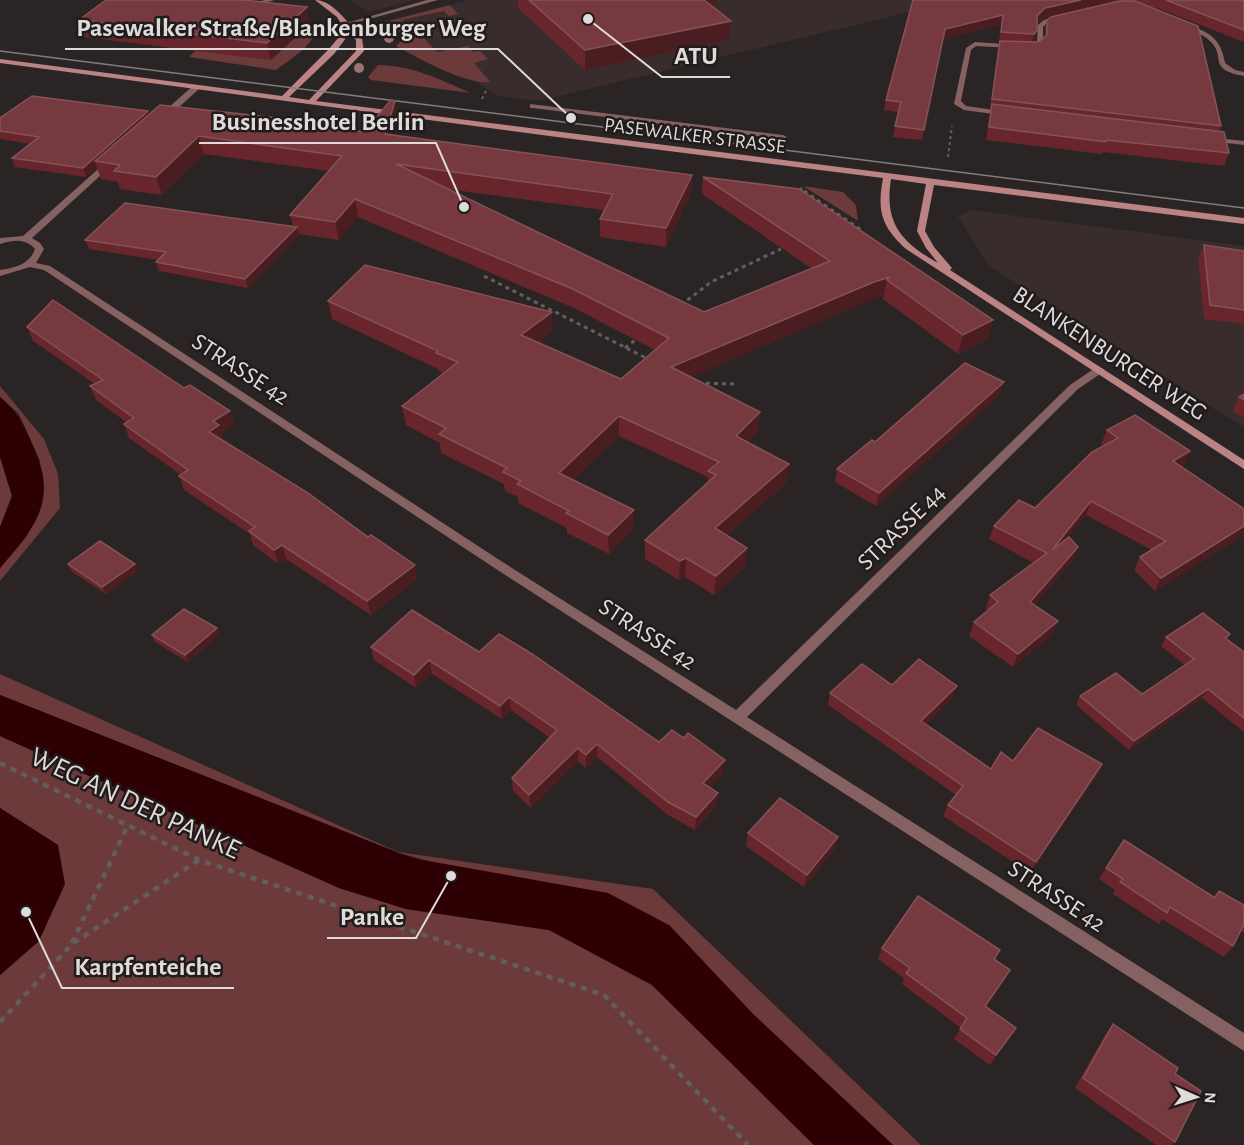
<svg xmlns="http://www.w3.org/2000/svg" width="1244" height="1145" viewBox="0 0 1244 1145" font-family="'Alegreya Sans',sans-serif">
<rect width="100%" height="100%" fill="#2a2524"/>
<g fill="#382d2c">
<polygon points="351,0 414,0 369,12"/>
<polygon points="469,0 959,0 538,101 498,96 385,22"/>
<polygon points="971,210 1244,246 1244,427 989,266 958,217"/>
</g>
<g fill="#6c3a3b">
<path d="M 450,5 L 458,14 L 449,16 L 444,11 L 402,20 L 411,33 L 419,33 L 437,52 L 468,46 L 473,52 L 480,51 L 488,59 L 474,63 L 490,82 C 466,85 418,58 396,46 L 406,36 L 385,22 Z"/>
<path d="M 310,24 L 316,26 C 316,45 290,59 276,70 L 189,57 L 195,51 Z"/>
<path d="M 378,65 C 415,66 438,79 471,93 L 371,80 L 368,77 Z"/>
<polygon points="803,186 843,192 856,205 858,221"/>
<polygon points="0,386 44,439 58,474 60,508 0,581 0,568 28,535 40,461 19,414 0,397"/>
<polygon points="0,457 12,496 0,527"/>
<polygon points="0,674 398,852 653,889 921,1145 893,1145 753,1014 669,925 399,853 0,695"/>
<polygon points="0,736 339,888 406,909 549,930 652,985 814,1145 0,1145 0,975 39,941 58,845 0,808"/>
</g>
<g fill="#2d0004">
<path d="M 0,397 C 19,414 23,423 33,446 C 59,501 35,527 0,568 L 0,527 L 12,496 L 0,457 Z"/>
<polygon points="0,695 399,853 417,859 608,893 669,925 753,1014 893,1145 814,1145 652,985 549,930 406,909 339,888 0,736"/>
<polygon points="0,808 58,845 65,884 39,941 0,975"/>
</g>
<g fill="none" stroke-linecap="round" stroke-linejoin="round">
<g stroke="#635e5d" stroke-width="2" stroke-dasharray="3 3" stroke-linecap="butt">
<polyline points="482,99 487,89"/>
<polyline points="948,157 952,126"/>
<polyline points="800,188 807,192"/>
</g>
<g stroke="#635e5d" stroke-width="3" stroke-dasharray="4 4" stroke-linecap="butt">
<polyline points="804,191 863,231"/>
<polyline points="484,276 648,359"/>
<polyline points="681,305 711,282 781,249"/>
<polyline points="625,348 639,337"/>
<polyline points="698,383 736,384"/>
</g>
<g stroke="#635e5d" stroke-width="4.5" stroke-dasharray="6 6" stroke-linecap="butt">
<polyline points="0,763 199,860 604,995 748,1145"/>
<polyline points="72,943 128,825"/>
<polyline points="0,1022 72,944 199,860"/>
</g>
<polygon fill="#856261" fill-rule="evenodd" points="264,0 274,0 250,8 247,6"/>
<g fill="#856261" fill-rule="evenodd">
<polygon points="427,0 438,0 348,25 343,24"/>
<polygon points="1063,15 1065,16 1065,18 1048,22 1043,27 1043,43 1035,49 976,46 971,50 961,101 966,106 1008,112 1008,116 964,110 954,104 966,48 975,42 1032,46 1037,42 1038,25 1044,20"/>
<path d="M 1186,24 C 1209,32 1221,38 1225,63 L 1235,70 L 1244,72 L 1244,76 C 1206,69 1227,57 1210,41 C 1203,34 1192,31 1184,27 L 1183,26 Z"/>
<polygon points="194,85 201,87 166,119 160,119 160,115"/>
<polygon points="530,104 783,135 787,137 783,139 533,108 530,108"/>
<polygon points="1207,137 1244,141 1244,145 1210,141 1207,141"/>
<path d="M 106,162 L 113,164 L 32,238 L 40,243 L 44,249 L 36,263 L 50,266 L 501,561 L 736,710 L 1070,385 L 1095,368 L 1103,368 L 1103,372 L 1078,389 L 747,717 L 1244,1033 L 1244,1051 L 493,567 L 44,270 L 30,267 L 0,276 L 0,270 C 15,268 30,264 35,249 C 25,238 13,240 0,244 L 0,238 L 23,236 Z"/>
</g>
<path fill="#bb8383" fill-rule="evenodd" d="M 315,0 C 334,0 350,26 362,39 L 364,51 L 316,101 L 1244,218 L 1244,224 L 934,185 L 925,231 L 934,247 L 952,268 L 950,270 L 1244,460 L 1244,469 L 906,249 C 881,226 877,211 883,178 L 557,137 L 0,63 L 0,59 L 282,96 L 328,50 L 345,30 L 337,17 ZM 349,34 L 356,40 L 356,51 L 309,100 L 289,97 L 334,54 ZM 891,179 L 926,184 L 917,231 L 926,248 L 938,263 C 901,242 884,223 891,179 Z"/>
<polyline stroke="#827e7d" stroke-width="1.5" points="0,51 1244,208"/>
</g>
<g fill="#9a7372">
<circle cx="389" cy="38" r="5"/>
<circle cx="359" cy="68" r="5"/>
</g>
<g fill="#68262c" fill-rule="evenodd">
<polygon points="518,0 717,0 717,5 712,6 729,40 585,70 518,8"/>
<path d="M 913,0 L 1244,0 L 1244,42 L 1160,9 L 1150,7 L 1221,126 L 1219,131 L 1229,153 L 1224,166 L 1103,152 L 1102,154 L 986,140 L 991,108 L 990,108 L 999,42 L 1001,25 L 943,39 L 922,140 L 893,137 L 898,112 L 884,110 L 886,100 ZM 1117,1 L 1119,1 L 1047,20 L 1045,28 L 1045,36 L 1039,42 L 1033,42 L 1035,41 L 1037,24 L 1043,18 Z"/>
<polygon points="79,20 310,24 271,60 84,37"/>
<polygon points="149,114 333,127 364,132 398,118 392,135 692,175 691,193 666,247 600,237 600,219 604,210 447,189 704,312 811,268 702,194 703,177 799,189 988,339 958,354 883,299 884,296 870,300 691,377 760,412 758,431 748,442 789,464 786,483 727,535 747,548 745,567 714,595 685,577 679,580 645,559 645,540 707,483 708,477 619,436 573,480 633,529 609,554 567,533 567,528 518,503 518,497 505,491 504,484 441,453 440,443 406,425 402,406 444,374 439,371 438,369 332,319 328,301 552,312 552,331 538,343 621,379 655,350 574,308 358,217 339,240 298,234 299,235 248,288 159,271 156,262 158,260 89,249 85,240 293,226 290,215 329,171 204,154 162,195 120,189 118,182 101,179 97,168 86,177 15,167 12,158 30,144 0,139 0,118"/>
<polygon points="1204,245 1244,251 1244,324 1204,319 1198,259"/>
<polygon points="27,327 184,388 230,411 235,425 221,433 223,440 417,579 371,615 286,559 278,564 253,545 250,534 184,490 179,476 181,475 129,438 124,424 126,422 96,400 90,386 95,384 33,341"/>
<polygon points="1244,394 1244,418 1233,411 1239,397"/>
<polygon points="1000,395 876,506 835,482 837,469 875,442"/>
<polygon points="1107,430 1190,451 1184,465 1181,466 1244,509 1244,535 1155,591 1134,570 1140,557 1152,550 1086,515 1066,539 1073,560 1034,605 1053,634 1013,667 969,636 974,622 988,610 986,609 990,595 1034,563 989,539 994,526 1035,508 1104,446 1101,444"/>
<polygon points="68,564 138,571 106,594 71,571"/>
<polygon points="217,628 219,635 188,662 155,642 152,635"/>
<polygon points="1230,634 1227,640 1244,652 1244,732 1202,698 1129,750 1076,705 1080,696 1142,694 1185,665 1161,646 1166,637"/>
<polygon points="371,647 479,652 723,774 710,788 718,793 716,807 695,830 668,815 597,757 586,768 578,761 531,808 513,791 512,778 549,737 511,710 502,719 432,674 416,688 374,660"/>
<polygon points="892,685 953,697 926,724 991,769 1013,761 1096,776 1030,873 943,816 948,805 956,795 828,705 830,693"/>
<polygon points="748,833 838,837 834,850 804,887 746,846"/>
<polygon points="1106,868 1213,897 1219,891 1244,905 1244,933 1241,931 1233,946 1224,957 1162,919 1159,924 1113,894 1115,890 1099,879"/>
<polygon points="882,948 996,959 1004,981 986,1007 1016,1028 1009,1038 990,1065 954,1039 961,1028 902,984 904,978 878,959"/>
<polygon points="1113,1024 1175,1074 1175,1142 1172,1145 1156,1145 1075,1088 1105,1035"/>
</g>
<g fill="#4a1d21">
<polygon points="692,0 717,0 717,5 691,10"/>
<polygon points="1081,0 1117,0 1043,18 1035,26 1037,16 1045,8"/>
<polygon points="307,7 310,24 271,60 267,43"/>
<polygon points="1003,15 1001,25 943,39 922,140 945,29"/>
<polygon points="731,21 729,40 585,70 585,50"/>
<polygon points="1037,31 1035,41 1031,44 1034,34"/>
<polygon points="395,101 398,118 387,152 385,134"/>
<polygon points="148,111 151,120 95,161 97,168 86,177 83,168"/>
<polygon points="199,136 204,154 162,195 156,177"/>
<polygon points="692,175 691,193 666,247 666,228"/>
<polygon points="355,199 358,217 339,240 335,222"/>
<polygon points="297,227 299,235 248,288 245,279"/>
<polygon points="890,277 887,280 884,296 870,300 670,386 671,367 874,282"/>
<polygon points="552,312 552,331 523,354 521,335"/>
<polygon points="993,320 988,339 958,354 963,335"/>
<polygon points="1004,382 1000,395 876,506 879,493"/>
<polygon points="230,411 235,425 221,433 223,440 213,446 209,432 213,421"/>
<polygon points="760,412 758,431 735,455 736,436"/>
<polygon points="619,416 619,436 560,493 559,473"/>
<polygon points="1190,451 1184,465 1167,474 1173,461"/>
<polygon points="789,464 786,483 714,547 715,528"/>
<polygon points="1091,501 1086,515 1047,563 1052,550"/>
<polygon points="634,510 633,529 609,554 608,535"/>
<polygon points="1244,526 1244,535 1155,591 1161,578"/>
<polygon points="282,545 286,559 278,564 274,550"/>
<polygon points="1078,547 1073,560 1025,615 1030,602"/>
<polygon points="747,548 745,567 714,595 716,576"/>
<polygon points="686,558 685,577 679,580 680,561"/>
<polygon points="135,564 138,571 106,594 102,587"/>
<polygon points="415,565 417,579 371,615 367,601"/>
<polygon points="1058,621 1053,634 1013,667 1018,654"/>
<polygon points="217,628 219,635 188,662 185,655"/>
<polygon points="429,660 432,674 416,688 414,675"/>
<polygon points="957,686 953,697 918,733 921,721"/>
<polygon points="1208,689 1202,698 1129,750 1134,741"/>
<polygon points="509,697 511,710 502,719 500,706"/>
<polygon points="597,744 597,757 586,768 586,755"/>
<polygon points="578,748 578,761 531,808 529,795"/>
<polygon points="725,760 723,774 702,797 703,783"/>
<polygon points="1102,764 1096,776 1030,873 1036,862"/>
<polygon points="718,793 716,807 695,830 696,817"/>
<polygon points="838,837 834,850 804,887 807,875"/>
<polygon points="1010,970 1004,981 979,1016 985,1006"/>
<polygon points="1016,1028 1009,1038 990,1065 996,1055"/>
</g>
<g fill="#75393f" stroke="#855257" stroke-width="1.5">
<polygon points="106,0 244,0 307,7 267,43 79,20"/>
<polygon points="529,0 704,0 731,21 585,50"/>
<polygon points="913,0 1081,0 1045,8 1037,16 1037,31 1034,34 1001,32 1003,15 945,29 924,130 895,126 901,102 886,100"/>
<polygon points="1166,0 1244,0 1244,30"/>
<polygon points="1120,1 1135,1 1198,26 1221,126 992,99 1000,41 1039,42 1047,35 1047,20 1051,17"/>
<polygon points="32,96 148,111 83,168 12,158 39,137 0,131 0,118"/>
<polygon points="391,100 395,101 385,134 692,175 666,228 600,219 613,194 396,164 704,312 830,261 703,177 799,189 993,320 963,335 887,280 890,277 874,282 671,367 760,412 736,436 789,464 715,528 747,548 716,576 686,558 680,561 645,540 716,475 708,471 719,462 619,416 559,473 634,510 608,535 566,513 569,511 517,484 521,481 503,472 507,468 439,434 446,428 402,406 458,362 436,353 438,351 328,301 365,265 552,312 521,335 621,379 669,338 573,289 355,199 335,222 290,215 342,156 199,136 156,177 114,171 120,165 95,161 160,105 333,124 330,127 364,132"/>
<polygon points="992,104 1224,132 1229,153 1106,140 1106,142 989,127"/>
<polygon points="125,203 297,227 245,279 156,262 166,252 85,240"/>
<polygon points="1204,245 1244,251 1244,310 1210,305"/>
<polygon points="53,300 184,388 190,385 230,411 213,421 219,425 209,432 308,493 368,537 371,535 415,565 367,601 282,545 274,550 249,531 255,527 179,476 188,470 124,424 134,418 90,386 103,380 27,327"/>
<polygon points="965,363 1004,382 879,493 837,469 872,440 875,442"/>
<polygon points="1244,394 1244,400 1239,397"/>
<polygon points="1135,415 1190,451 1173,461 1244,509 1244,526 1161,578 1140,557 1166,541 1091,501 1052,550 1069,537 1078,547 1030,602 1058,621 1018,654 974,622 998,602 990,595 1047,553 994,526 1019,500 1035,508 1092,452 1118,438 1107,430"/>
<polygon points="100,541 135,564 102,587 68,564"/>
<polygon points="184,609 217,628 185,655 152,635"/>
<polygon points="412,610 479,652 499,634 532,654 659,742 672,730 684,738 688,733 725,760 703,783 718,793 696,817 668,802 597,744 586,755 578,748 529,795 512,778 557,730 509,697 500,706 429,660 414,675 371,647"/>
<polygon points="1203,613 1230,634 1225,638 1244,652 1244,718 1208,689 1134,741 1080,696 1116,673 1142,694 1194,659 1166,637"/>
<polygon points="919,659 957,686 921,721 991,769 1001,752 1013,761 1038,728 1102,764 1036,862 948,805 963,786 830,693 862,664 892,685"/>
<polygon points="780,798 838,837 807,875 748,833"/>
<polygon points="1124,840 1215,898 1219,891 1244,905 1244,924 1233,946 1170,907 1167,913 1120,882 1123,879 1106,868"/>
<polygon points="918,896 1000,950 994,959 1010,970 985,1006 1016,1028 996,1055 960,1029 967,1018 906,973 910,968 882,948"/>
<polygon points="1113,1024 1178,1068 1175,1074 1201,1091 1175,1142 1083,1078"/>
</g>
<g text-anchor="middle" stroke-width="5" stroke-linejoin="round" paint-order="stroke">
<g font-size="20" fill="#dfdbdb" stroke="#211b1b">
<text transform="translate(695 135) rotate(7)" y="7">PASEWALKER STRASSE</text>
</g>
<g font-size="24" fill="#dfdbdb" stroke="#211b1b">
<text transform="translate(1110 353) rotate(33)" y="8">BLANKENBURGER WEG</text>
<text transform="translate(241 369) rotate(33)" y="8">STRASSE 42</text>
<text transform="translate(901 527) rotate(-44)" y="8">STRASSE 44</text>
<text transform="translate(648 634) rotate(33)" y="8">STRASSE 42</text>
<text transform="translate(1057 896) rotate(33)" y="8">STRASSE 42</text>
</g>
<g font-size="28" fill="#dfdbdb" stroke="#211b1b">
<text transform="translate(136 802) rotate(25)" y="10">WEG AN DER PANKE</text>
</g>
</g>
<path fill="none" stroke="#dfdbdb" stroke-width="2" d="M571 118L498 49H65M588 19L662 77H730M464 207L436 143H199M451 876L416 938H327M26 912L62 988H234"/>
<g fill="#dfdbdb" stroke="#211b1b" stroke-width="2">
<circle cx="571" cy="118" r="6"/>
<circle cx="588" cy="19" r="6"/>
<circle cx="464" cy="207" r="6"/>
<circle cx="451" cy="876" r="6"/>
<circle cx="26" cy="912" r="6"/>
</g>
<g font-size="26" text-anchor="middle" font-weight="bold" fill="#dfdbdb" stroke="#211b1b" stroke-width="5" stroke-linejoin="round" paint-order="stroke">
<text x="281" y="36">Pasewalker Straße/Blankenburger Weg</text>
<text x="696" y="64">ATU</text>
<text x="318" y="130">Businesshotel Berlin</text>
<text x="372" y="925">Panke</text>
<text x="148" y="975">Karpfenteiche</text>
</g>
<g transform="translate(1196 1097) rotate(93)" stroke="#211b1b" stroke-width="4.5" paint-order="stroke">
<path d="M0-4.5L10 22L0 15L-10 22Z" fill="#dfdbdb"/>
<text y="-9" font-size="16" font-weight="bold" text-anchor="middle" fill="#dfdbdb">N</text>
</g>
</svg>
